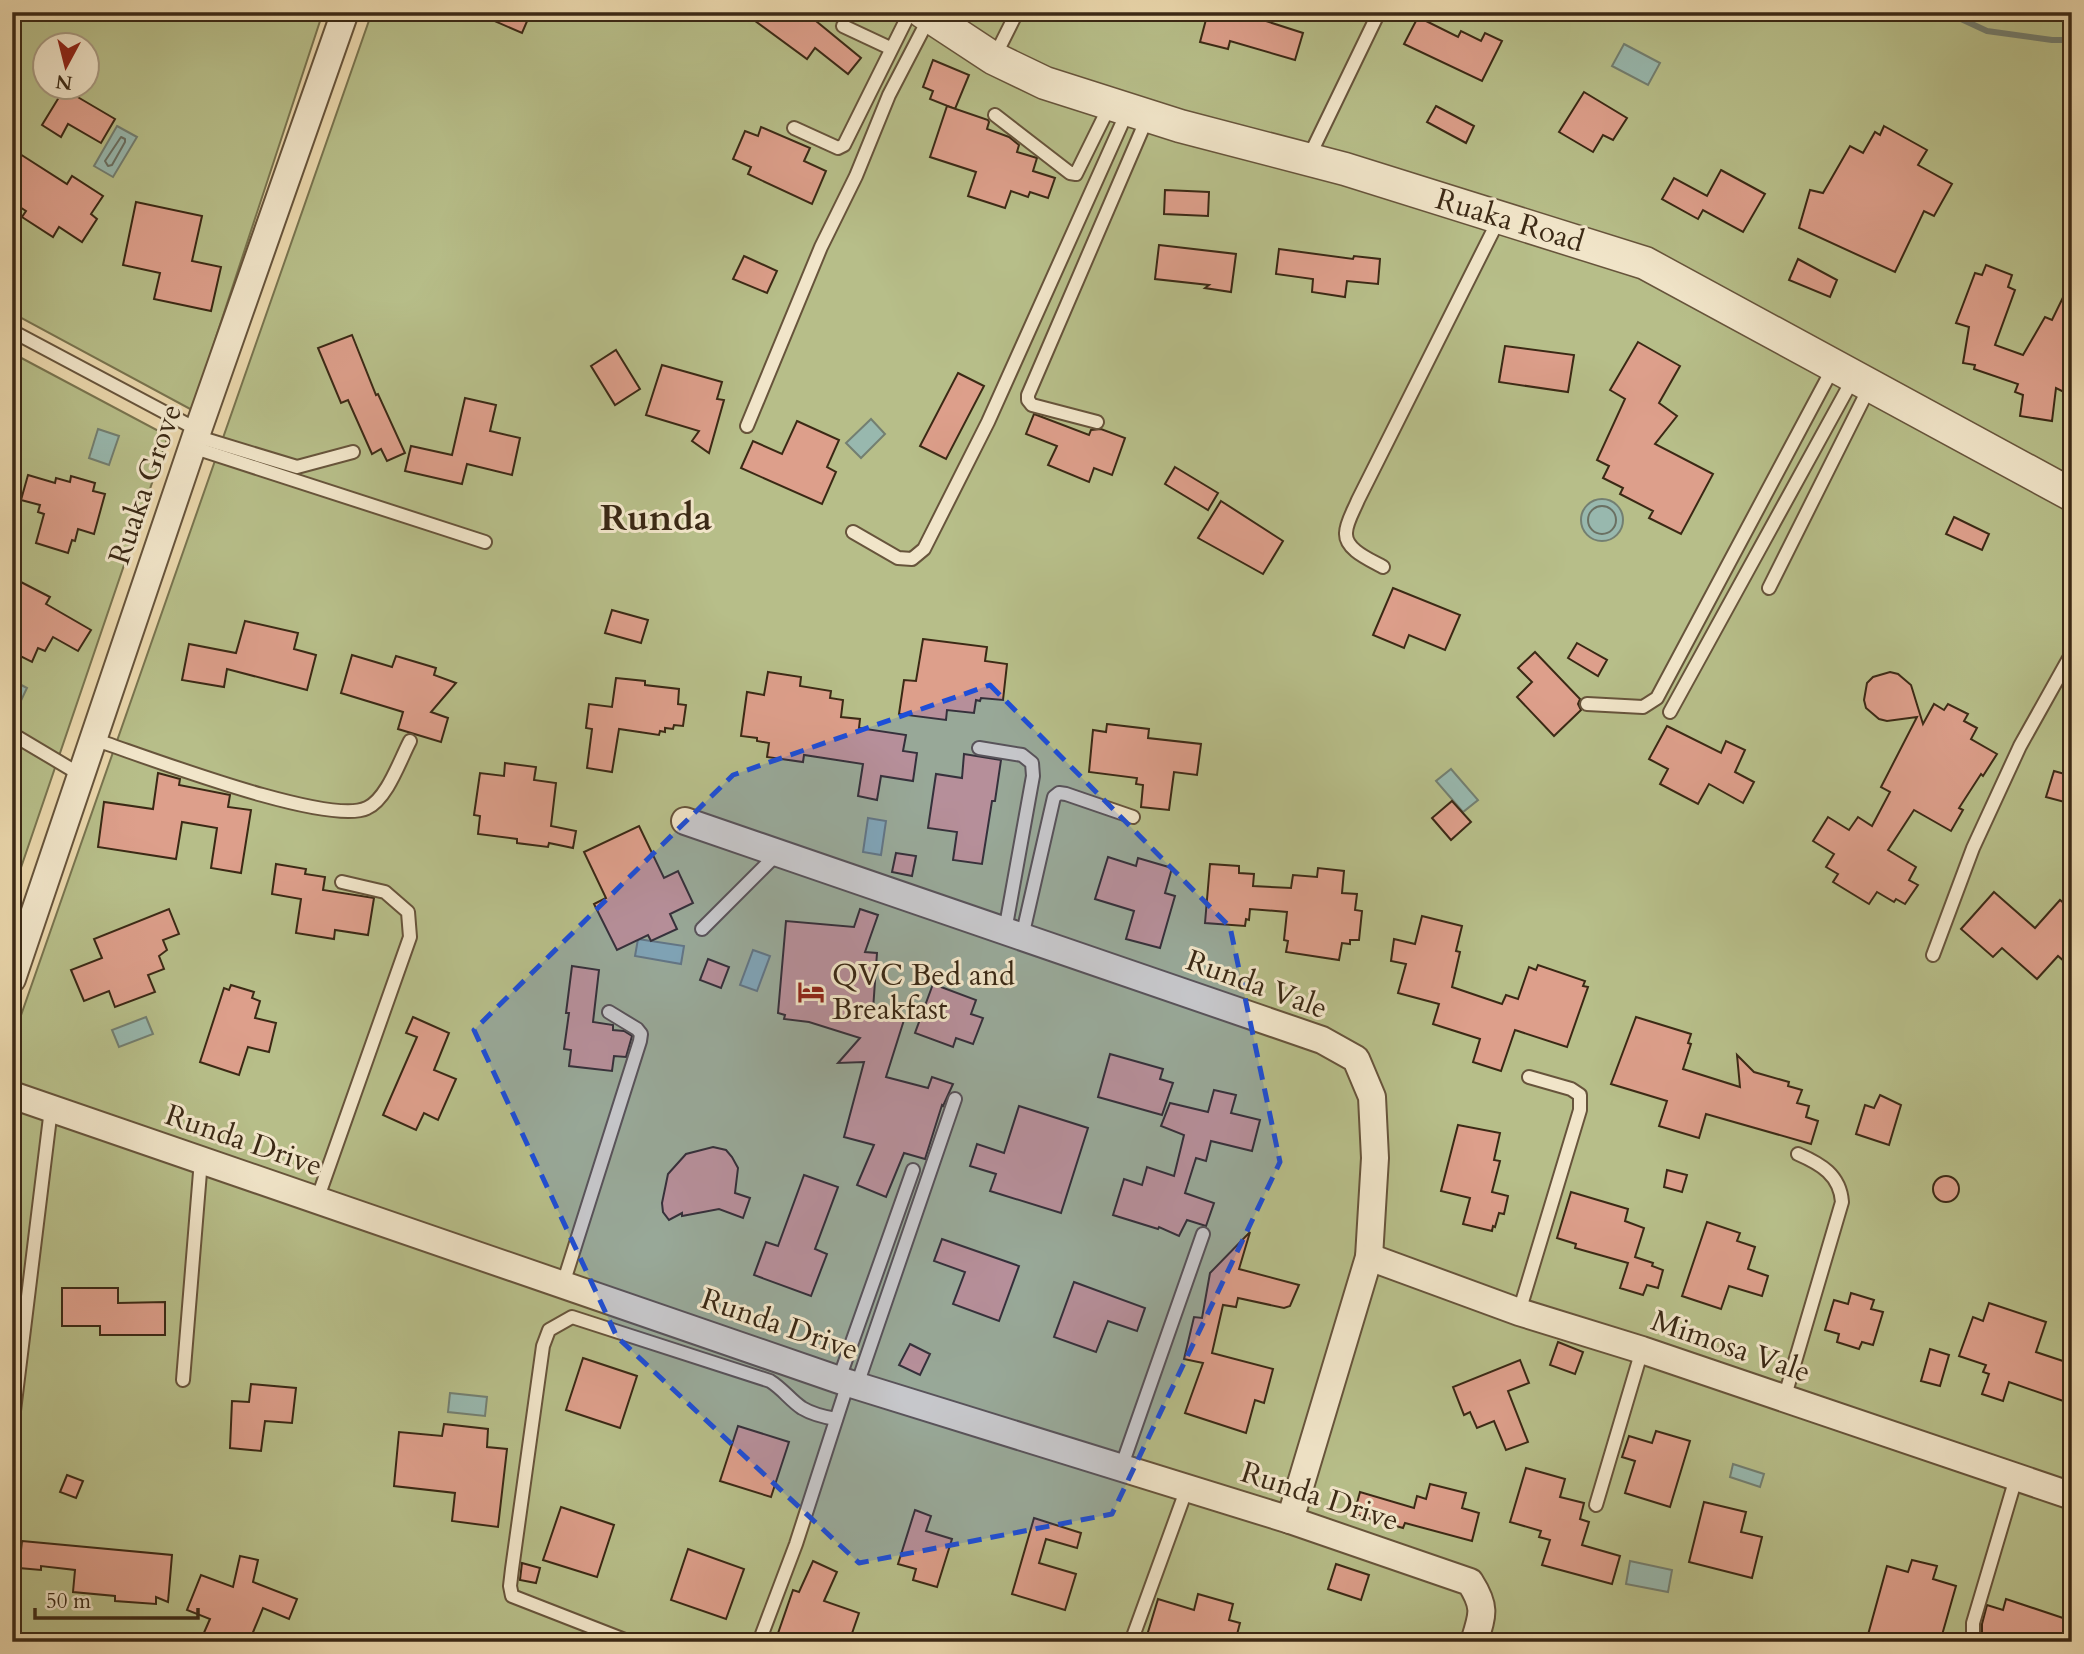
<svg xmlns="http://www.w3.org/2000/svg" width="2084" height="1654" viewBox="0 0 2084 1654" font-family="Cardo,serif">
<rect width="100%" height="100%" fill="#ead7ac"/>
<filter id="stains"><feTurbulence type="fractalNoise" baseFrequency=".00286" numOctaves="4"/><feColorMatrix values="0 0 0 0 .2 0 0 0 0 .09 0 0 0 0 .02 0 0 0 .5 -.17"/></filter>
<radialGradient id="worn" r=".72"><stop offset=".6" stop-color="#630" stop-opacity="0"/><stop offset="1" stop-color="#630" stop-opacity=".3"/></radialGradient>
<g fill="#b7be89" stroke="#79744f" stroke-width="2" fill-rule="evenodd">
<path d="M 12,12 L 323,12 L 192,410 L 12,313 ZM 46,46 L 88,46 L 88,88 L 46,88 Z"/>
<polygon points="372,12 2072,12 2072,1642 12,1642 12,1041"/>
<polygon points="12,353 168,436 12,894"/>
</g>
<g fill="#98b8ae" stroke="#737f71" stroke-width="2">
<polygon points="1624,44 1660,63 1648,85 1612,66"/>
<polygon points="117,126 137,137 113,177 94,166"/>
<polygon points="871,419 885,434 861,458 846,443"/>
<polygon points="98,429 119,436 109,465 89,458"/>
<circle cx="1602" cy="520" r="21"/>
<polygon points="12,680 27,688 18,707 12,704"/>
<polygon points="1451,769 1478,800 1463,812 1436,781"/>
<polygon points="868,818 886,821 881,855 863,852"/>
<polygon points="638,939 684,946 681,964 635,956"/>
<polygon points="753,950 770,956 757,991 740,985"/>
<polygon points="146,1017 153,1034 119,1047 112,1030"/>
<polygon points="450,1393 487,1397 485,1416 448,1412"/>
<polygon points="1733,1464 1764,1474 1760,1487 1730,1477"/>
<polygon points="1630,1561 1672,1570 1668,1592 1626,1584"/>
</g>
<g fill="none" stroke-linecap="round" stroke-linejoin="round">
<g stroke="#6a7062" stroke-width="2">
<polygon points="121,137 125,139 125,142 112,165 108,166 105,161"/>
<circle cx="1602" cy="520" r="14"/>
</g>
<polyline stroke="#737f71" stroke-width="6" points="1946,12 1987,31 2052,40 2072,40"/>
</g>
<g fill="#dd9f8b" stroke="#3b2915" stroke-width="2">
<polygon points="474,12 531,12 522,33"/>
<polygon points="743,12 805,12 861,58 848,74 815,48 807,59"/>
<polygon points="1208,12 1238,12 1303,33 1295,60 1230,41 1228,49 1200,42"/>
<polygon points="1418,17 1458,37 1461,31 1481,41 1485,33 1502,41 1482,81 1404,44"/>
<polygon points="933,60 969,75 955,109 930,99 933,91 923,87"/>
<polygon points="64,89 115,119 101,143 68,124 61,137 42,125"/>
<polygon points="1584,92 1627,118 1613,140 1603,135 1593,152 1559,132"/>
<polygon points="947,106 988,120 989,122 987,129 1009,137 1019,145 1017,152 1037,158 1033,171 1055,178 1048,198 1030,192 1028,197 1011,191 1005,208 968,196 976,172 930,157"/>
<polygon points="1436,106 1474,126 1466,143 1427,122"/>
<polygon points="1884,126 1927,150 1918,165 1952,184 1934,216 1924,211 1895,272 1799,228 1810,190 1823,193 1850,146 1863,153 1875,132 1880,135"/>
<polygon points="761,127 810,148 804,161 826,171 812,204 748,174 751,167 733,159 745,131 758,136"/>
<polygon points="20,154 67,184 72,176 103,196 91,214 97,219 82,242 59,227 53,237 22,217 26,211 12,202 12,166"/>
<polygon points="1721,170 1765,194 1743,232 1703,210 1698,219 1662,199 1674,178 1707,196"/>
<polygon points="1165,190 1209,192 1208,216 1164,214"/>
<polygon points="136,202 202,216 192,261 221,267 211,311 154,299 160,273 123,265"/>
<polygon points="1159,245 1236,254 1231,292 1205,288 1209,285 1155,279"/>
<polygon points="1279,249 1353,259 1354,256 1380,259 1378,284 1347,281 1345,297 1312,292 1313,279 1276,274"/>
<polygon points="744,256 777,271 767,293 733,279"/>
<polygon points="1798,259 1837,280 1830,297 1789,280"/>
<polygon points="1986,265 2012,275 2008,287 2015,290 1995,345 2023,355 2045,317 2052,320 2072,279 2072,396 2056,388 2052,421 2020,416 2023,395 2015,392 2018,384 1974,369 1975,365 1963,363 1969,327 1956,323 1975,273 1982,275"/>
<polygon points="352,335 376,395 378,394 405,453 387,461 381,449 372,454 348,400 341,403 318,348"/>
<polygon points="1638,342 1680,366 1659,403 1677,416 1655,444 1713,474 1681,534 1649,518 1653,511 1620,494 1623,488 1603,478 1609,466 1597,460 1625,399 1610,390"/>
<polygon points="1505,346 1574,355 1568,392 1499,382"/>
<polygon points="616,350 640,389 615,405 591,366"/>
<polygon points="662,365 722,382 717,399 724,400 709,453 692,441 699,431 646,415"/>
<polygon points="958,373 984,386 946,459 920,446"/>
<polygon points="465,398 496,405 490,431 520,438 512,475 467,464 462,484 405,471 411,446 452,455"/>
<polygon points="1034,414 1089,435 1091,430 1101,429 1125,438 1112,475 1094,468 1089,482 1048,465 1057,446 1026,434"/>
<polygon points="797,421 839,440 827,467 836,472 822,504 741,468 753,441 782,454"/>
<polygon points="1175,467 1218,493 1208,510 1165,484"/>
<polygon points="28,475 55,483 56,478 70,482 71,476 95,483 93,491 105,494 94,534 78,529 75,541 72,540 68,553 36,543 44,514 38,512 40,505 21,500"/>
<polygon points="1221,501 1283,541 1263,574 1198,538"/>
<polygon points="1954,517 1989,534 1982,550 1946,534"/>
<polygon points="17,580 50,597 46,604 91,630 78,651 53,637 45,651 38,648 32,662 12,652 12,590"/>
<polygon points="1393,588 1460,615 1445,650 1409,635 1404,648 1373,635"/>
<polygon points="612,610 648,620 641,643 605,633"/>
<polygon points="245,621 298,633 294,649 316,655 307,690 227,669 224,687 182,680 189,644 236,653"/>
<polygon points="923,639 987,647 985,661 1007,664 1003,700 981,698 980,701 976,700 974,713 947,710 946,720 899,714 904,680 916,681"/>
<polygon points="1577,643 1607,660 1598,676 1568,658"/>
<polygon points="1535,652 1580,699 1578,704 1581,710 1554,736 1517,697 1532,682 1518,668"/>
<polygon points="352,655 392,667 396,656 436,668 434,675 456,683 431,712 448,718 441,742 398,729 403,712 341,693"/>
<polygon points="768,672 801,677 800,686 831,691 830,698 843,700 841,717 860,719 859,728 906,735 903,751 917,753 913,781 881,776 877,800 858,796 863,764 804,755 803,762 767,757 769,743 757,741 757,738 741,736 747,692 764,695"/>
<polygon points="1890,672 1898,674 1911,685 1923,724 1934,704 1944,710 1948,704 1968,714 1964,721 1977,728 1971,739 1997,754 1983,776 1981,774 1959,808 1963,810 1951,831 1914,810 1888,850 1916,867 1909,880 1918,885 1905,904 1896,899 1894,902 1877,892 1869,904 1833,882 1838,874 1826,867 1834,854 1813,841 1828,817 1849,830 1858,817 1872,826 1890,792 1881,787 1917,717 1887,721 1879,719 1866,708 1864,700 1867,683 1873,677"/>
<polygon points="616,678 645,681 645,685 679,689 678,704 686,705 683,726 674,725 673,729 665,728 665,732 660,731 659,735 619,729 612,772 587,768 592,729 586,728 589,704 612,707"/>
<polygon points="1107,724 1149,729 1148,738 1201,744 1197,775 1174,772 1169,810 1141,807 1143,785 1136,784 1137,778 1089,772 1093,730 1106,732"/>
<polygon points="1667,726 1721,753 1726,741 1745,750 1735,772 1754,782 1743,803 1709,784 1698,804 1660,784 1668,769 1649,759"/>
<polygon points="964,754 1001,760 995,801 992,801 982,864 953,860 957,832 928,828 936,774 962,778"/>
<polygon points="505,763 536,767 534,780 556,783 551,826 576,831 573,848 549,843 548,847 517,843 517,839 478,834 480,816 474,815 480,773 504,776"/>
<polygon points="2054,771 2072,776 2072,804 2046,797"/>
<polygon points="158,773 180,779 179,785 230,795 228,807 251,810 241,873 211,868 217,828 182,822 176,859 98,847 104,802 153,809"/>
<polygon points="1452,801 1471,822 1451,840 1432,818"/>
<polygon points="639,826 664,878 678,871 693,903 670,914 677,929 651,941 648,935 617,950 594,904 606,898 584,852"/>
<polygon points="896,853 916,856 912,876 892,872"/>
<polygon points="1108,857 1136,866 1138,858 1172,868 1165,893 1175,896 1160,948 1126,939 1134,911 1095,899"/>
<polygon points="276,864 306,869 305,874 325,877 323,890 374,898 368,935 335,930 334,939 296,933 301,899 272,894"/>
<polygon points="1210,864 1239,866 1239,873 1254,874 1253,886 1291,888 1293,875 1317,877 1318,868 1344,871 1342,893 1357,894 1355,910 1362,911 1359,940 1350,940 1350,944 1342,943 1339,960 1286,952 1288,941 1284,940 1287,912 1250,909 1249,920 1246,919 1245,926 1205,923"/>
<polygon points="1994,892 2035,928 2060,900 2072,910 2072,968 2058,956 2037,979 2002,948 1993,957 1961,929"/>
<polygon points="169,909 179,934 163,940 167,950 159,956 164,969 148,975 155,992 115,1007 109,991 84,1001 71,970 102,958 94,939"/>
<polygon points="860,909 878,915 865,952 877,953 873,1010 904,1020 886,1077 928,1088 932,1077 953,1084 943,1106 942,1105 925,1159 904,1153 886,1197 857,1185 874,1145 844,1137 864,1062 838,1063 860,1038 809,1022 784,1019 785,1015 778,1013 786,921 854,927"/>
<polygon points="1422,916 1462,926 1456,951 1460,952 1452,987 1502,1004 1506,995 1518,999 1529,967 1536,970 1538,965 1585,981 1583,986 1588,987 1567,1047 1515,1030 1501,1071 1473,1062 1480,1039 1433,1024 1439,1004 1398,993 1406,964 1391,961 1394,939 1415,944"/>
<polygon points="708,959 729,967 721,988 700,980"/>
<polygon points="572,966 599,970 593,1022 613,1025 613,1030 624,1031 632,1036 626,1057 614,1056 612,1071 569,1066 571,1050 564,1049 569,1013 566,1013"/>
<polygon points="933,984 976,1000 971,1014 983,1018 973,1044 956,1038 953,1047 915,1033"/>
<polygon points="231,985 254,992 252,998 260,1001 255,1018 276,1023 269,1052 248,1047 239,1075 200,1062 224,988 229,990"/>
<polygon points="413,1017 449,1033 434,1070 456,1079 438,1120 424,1113 416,1130 383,1115 417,1037 406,1033"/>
<polygon points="1636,1017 1691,1034 1688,1043 1691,1044 1683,1069 1740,1087 1737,1055 1754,1072 1789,1082 1788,1086 1802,1090 1797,1103 1809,1106 1806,1117 1818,1121 1811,1144 1706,1114 1699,1138 1659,1126 1667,1101 1611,1084"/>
<polygon points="1110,1054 1163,1069 1160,1079 1173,1083 1162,1115 1098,1097"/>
<polygon points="1214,1090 1236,1095 1231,1113 1260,1120 1252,1151 1211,1141 1206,1161 1196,1158 1185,1193 1214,1203 1206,1226 1187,1220 1179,1236 1159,1227 1158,1229 1113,1215 1124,1179 1142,1185 1147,1167 1174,1176 1184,1135 1161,1126 1170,1103 1208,1112"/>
<polygon points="1880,1095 1901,1105 1889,1145 1856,1134 1865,1105 1874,1108"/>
<polygon points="1019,1106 1088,1128 1061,1213 990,1191 996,1174 970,1166 977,1144 1004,1153"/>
<polygon points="1458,1125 1500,1133 1494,1160 1500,1161 1492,1192 1508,1196 1504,1214 1499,1213 1495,1227 1493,1226 1492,1231 1463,1224 1470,1198 1441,1191"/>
<polygon points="713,1147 726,1150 732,1157 738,1168 735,1193 750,1198 743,1218 719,1209 682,1216 682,1213 669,1220 663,1212 662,1203 668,1174 686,1154"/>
<polygon points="1667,1170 1687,1175 1682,1192 1664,1187"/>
<polygon points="804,1175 838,1187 815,1249 827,1254 811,1296 754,1275 766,1242 778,1246"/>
<circle cx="1946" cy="1189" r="13"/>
<polygon points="1571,1192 1628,1209 1625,1221 1644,1228 1635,1257 1653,1263 1652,1266 1663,1270 1658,1288 1647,1285 1643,1295 1620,1288 1628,1263 1575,1248 1576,1244 1557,1238"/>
<polygon points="1707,1222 1740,1233 1737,1241 1755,1247 1748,1269 1768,1276 1762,1296 1729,1286 1721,1309 1682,1296"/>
<polygon points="1250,1232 1239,1269 1299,1285 1290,1306 1284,1308 1238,1298 1236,1307 1223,1305 1212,1353 1273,1369 1264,1403 1255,1400 1246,1433 1185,1413 1203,1363 1184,1359 1194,1317 1202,1318 1210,1273"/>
<polygon points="942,1239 1019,1266 999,1321 953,1304 965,1272 934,1261"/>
<polygon points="1074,1282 1145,1308 1137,1331 1108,1321 1096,1352 1054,1337"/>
<polygon points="62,1288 118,1288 118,1303 165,1302 165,1335 100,1335 100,1326 62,1326"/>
<polygon points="1851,1293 1874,1300 1871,1309 1883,1312 1873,1345 1862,1342 1859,1349 1837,1342 1839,1334 1825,1330 1834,1300 1848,1304"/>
<polygon points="1989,1303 2046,1322 2036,1352 2072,1364 2072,1404 2009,1382 2003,1401 1982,1394 1989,1374 1983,1372 1986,1365 1959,1356 1973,1317 1983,1321"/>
<polygon points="1558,1342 1583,1352 1575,1374 1550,1365"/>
<polygon points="910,1344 930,1354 920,1375 899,1365"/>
<polygon points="1930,1349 1949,1355 1940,1386 1921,1381"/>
<polygon points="583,1358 637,1376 620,1428 566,1410"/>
<polygon points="1520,1360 1529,1383 1508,1391 1528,1442 1506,1450 1494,1421 1477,1428 1470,1412 1464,1415 1453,1387"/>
<polygon points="251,1384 296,1388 292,1423 265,1421 261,1451 230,1448 232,1401 249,1402"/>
<polygon points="444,1424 488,1429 487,1447 507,1449 498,1527 452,1521 455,1493 394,1486 399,1432 442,1436"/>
<polygon points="738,1426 789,1442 771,1497 720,1481"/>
<polygon points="1656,1431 1690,1441 1670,1507 1625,1493 1635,1461 1622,1457 1629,1436 1652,1443"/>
<polygon points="1526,1468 1565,1479 1560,1497 1584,1503 1580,1519 1589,1522 1582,1545 1620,1556 1612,1584 1542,1565 1550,1540 1539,1537 1541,1531 1510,1522"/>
<polygon points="67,1475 83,1481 76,1498 60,1492"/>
<polygon points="1430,1484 1466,1493 1462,1508 1479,1513 1472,1541 1405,1523 1403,1528 1354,1514 1360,1492 1414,1508 1417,1496 1426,1499"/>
<polygon points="1704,1502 1746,1512 1741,1532 1762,1537 1752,1578 1689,1562"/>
<polygon points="561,1507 614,1525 597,1577 543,1560"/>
<polygon points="915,1510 931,1516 926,1531 952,1539 937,1587 913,1580 916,1569 898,1564"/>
<polygon points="1034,1518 1081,1533 1077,1548 1046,1539 1039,1563 1076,1574 1065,1610 1012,1594"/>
<polygon points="22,1541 172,1555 168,1602 156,1597 156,1604 115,1601 115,1596 73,1592 75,1570 41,1566 41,1570 19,1568"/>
<polygon points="688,1549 744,1569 726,1619 671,1600"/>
<polygon points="240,1556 258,1560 253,1582 297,1599 289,1619 263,1608 249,1642 235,1637 233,1642 220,1642 203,1635 210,1619 187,1610 201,1575 233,1587"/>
<polygon points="1912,1560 1937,1566 1933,1579 1956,1586 1940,1642 1866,1642 1887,1566 1908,1572"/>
<polygon points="813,1561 837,1572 824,1601 859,1613 849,1642 775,1642 793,1590 799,1592"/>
<polygon points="522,1563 540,1568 536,1583 520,1580"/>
<polygon points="1336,1564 1369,1575 1361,1600 1328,1589"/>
<polygon points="1198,1594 1233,1604 1229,1620 1240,1623 1235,1642 1145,1642 1158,1599 1194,1610"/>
<polygon points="2006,1599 2072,1621 2072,1639 2056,1634 2053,1642 1995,1642 1982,1637 1982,1624 1987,1605 2003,1610"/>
</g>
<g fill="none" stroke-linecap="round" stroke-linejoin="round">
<defs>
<g id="service">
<polyline points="843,26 890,48"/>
<polyline points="994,58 1017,12"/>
<polyline points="995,115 1070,173 1076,174 1111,103"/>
<polyline points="794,128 838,148 844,145 910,12"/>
<polyline points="1308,159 1379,12"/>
<polyline points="12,331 198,430"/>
<polyline points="1097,422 1032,405 1028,400 1028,395 1148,116"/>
<polyline points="747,426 821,247 856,176 889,95 929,18"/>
<polyline points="195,436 297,467 353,452"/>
<polyline points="192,447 485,542"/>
<polyline points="853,532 898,558 912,559 924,549 988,422 1128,110"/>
<path d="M 1383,567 C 1371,560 1345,550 1346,533 C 1346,523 1354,510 1358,500 L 1500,217"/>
<polyline points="1769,588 1870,386"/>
<polyline points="1587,704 1643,707 1657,698 1834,366"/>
<polyline points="1670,712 1854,377"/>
<polyline points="12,734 81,775"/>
<path d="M 93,739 C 142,755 328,827 367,808 C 387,799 400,760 410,741"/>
<polyline points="979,748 1022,755 1032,763 1033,776 1005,931"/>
<polyline points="702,929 778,853"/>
<polyline points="1022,937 1054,797 1059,793 1066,794 1133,817"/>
<polyline points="1933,955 1973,848 2020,746 2072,653"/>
<polyline points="317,1200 410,937 408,912 385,892 342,882"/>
<polyline points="563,1284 640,1041 641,1034 637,1029 609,1012"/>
<polyline points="1519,1312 1580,1110 1580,1095 1571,1089 1529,1077"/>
<polyline points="839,1379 913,1170"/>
<polyline points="183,1380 201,1160"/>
<polyline points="857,1385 955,1099"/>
<path d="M 1784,1399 L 1842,1202 C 1840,1175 1821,1164 1798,1154"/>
<polyline points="12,1427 51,1109"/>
<polyline points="1121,1468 1203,1234"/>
<polyline points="1596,1505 1642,1350"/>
<path d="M 630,1642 L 512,1596 L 510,1586 L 512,1569 L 543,1346 L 549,1330 L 572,1317 L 770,1381 C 783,1389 790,1400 802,1408 C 812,1414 824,1417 836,1419"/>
<polyline points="759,1642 796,1544 848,1383"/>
<polyline points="1131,1642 1187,1488"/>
<polyline points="1973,1642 1973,1623 2016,1478"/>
</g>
<g id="minor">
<polyline points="685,821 1322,1040 1356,1059 1372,1097 1375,1158 1369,1257 1290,1520"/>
<polyline points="12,979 198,430 345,12"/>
<path d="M 12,1095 L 848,1383 L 1290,1520 L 1470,1582 C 1486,1607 1483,1614 1474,1642"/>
<polyline points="1369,1257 1519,1312 1642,1350 2072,1496"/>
</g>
<polyline id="tertiary" points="923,12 993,58 1045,83 1180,126 1345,169 1645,263 2072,495"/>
</defs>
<use href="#service" stroke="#67543b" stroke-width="16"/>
<use href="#minor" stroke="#67543b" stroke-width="30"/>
<use href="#tertiary" stroke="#67543b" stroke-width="35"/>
<use href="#service" stroke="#f1e5c9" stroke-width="12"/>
<use href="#minor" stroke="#f1e5c9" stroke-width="26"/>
<use href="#tertiary" stroke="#f1e5c9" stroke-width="32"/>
</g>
<path fill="#1d4ed8" fill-opacity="0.2" stroke="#1d4ed8" stroke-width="5" stroke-dasharray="14 9" stroke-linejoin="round" d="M 990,685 L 1230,927 L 1280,1162 L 1112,1514 L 859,1563 L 617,1337 L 474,1030 L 733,775 Z"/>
<defs>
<symbol id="hotel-bare" viewBox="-9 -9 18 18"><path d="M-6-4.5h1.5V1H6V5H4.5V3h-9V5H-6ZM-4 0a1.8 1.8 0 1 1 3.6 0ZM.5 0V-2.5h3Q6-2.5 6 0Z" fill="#8f2418" stroke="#f1e5c9" stroke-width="2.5" paint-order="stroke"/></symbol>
</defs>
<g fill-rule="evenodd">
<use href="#hotel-bare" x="792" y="973" width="38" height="38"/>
</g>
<g text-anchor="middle" stroke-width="6" stroke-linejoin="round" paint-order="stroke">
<g font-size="30" fill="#3b2915" stroke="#f1e5c9">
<text transform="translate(1510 220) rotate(17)" y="10">Ruaka Road</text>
<text transform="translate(145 484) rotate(-71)" y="10">Ruaka Grove</text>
<text transform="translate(1257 984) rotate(20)" y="10">Runda Vale</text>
<text transform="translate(244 1140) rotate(19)" y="10">Runda Drive</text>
<text transform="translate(780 1324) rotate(19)" y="10">Runda Drive</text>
<text transform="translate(1731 1346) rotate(19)" y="10">Mimosa Vale</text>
<text transform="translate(1320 1496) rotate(18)" y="10">Runda Drive</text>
</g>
<g font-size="30" fill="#3b2915" stroke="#f1e5c9" text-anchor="start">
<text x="832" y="985">QVC Bed and<tspan x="832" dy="34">Breakfast</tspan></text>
</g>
<g font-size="37" font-weight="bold" fill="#3b2915" stroke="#f1e5c9">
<text x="656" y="530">Runda</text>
</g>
</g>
<rect width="2084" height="1654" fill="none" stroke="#ead7ac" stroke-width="42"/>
<rect x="14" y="14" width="2056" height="1626" fill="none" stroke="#3b2915" stroke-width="3.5"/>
<rect x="21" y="21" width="2042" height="1612" fill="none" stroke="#3b2915" stroke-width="2"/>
<g transform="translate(66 66) rotate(187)"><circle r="33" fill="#f1e5c9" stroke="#a89a81" stroke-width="2"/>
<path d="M0-5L12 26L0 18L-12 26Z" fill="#8f2418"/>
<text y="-10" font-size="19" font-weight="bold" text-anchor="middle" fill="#3b2915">N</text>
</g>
<path d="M35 1608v10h163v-10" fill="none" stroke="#3b2915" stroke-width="3.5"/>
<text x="46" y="1608" font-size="21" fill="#3b2915" stroke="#f1e5c9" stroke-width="5" paint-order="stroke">50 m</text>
<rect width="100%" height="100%" filter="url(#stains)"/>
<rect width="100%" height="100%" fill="url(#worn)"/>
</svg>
